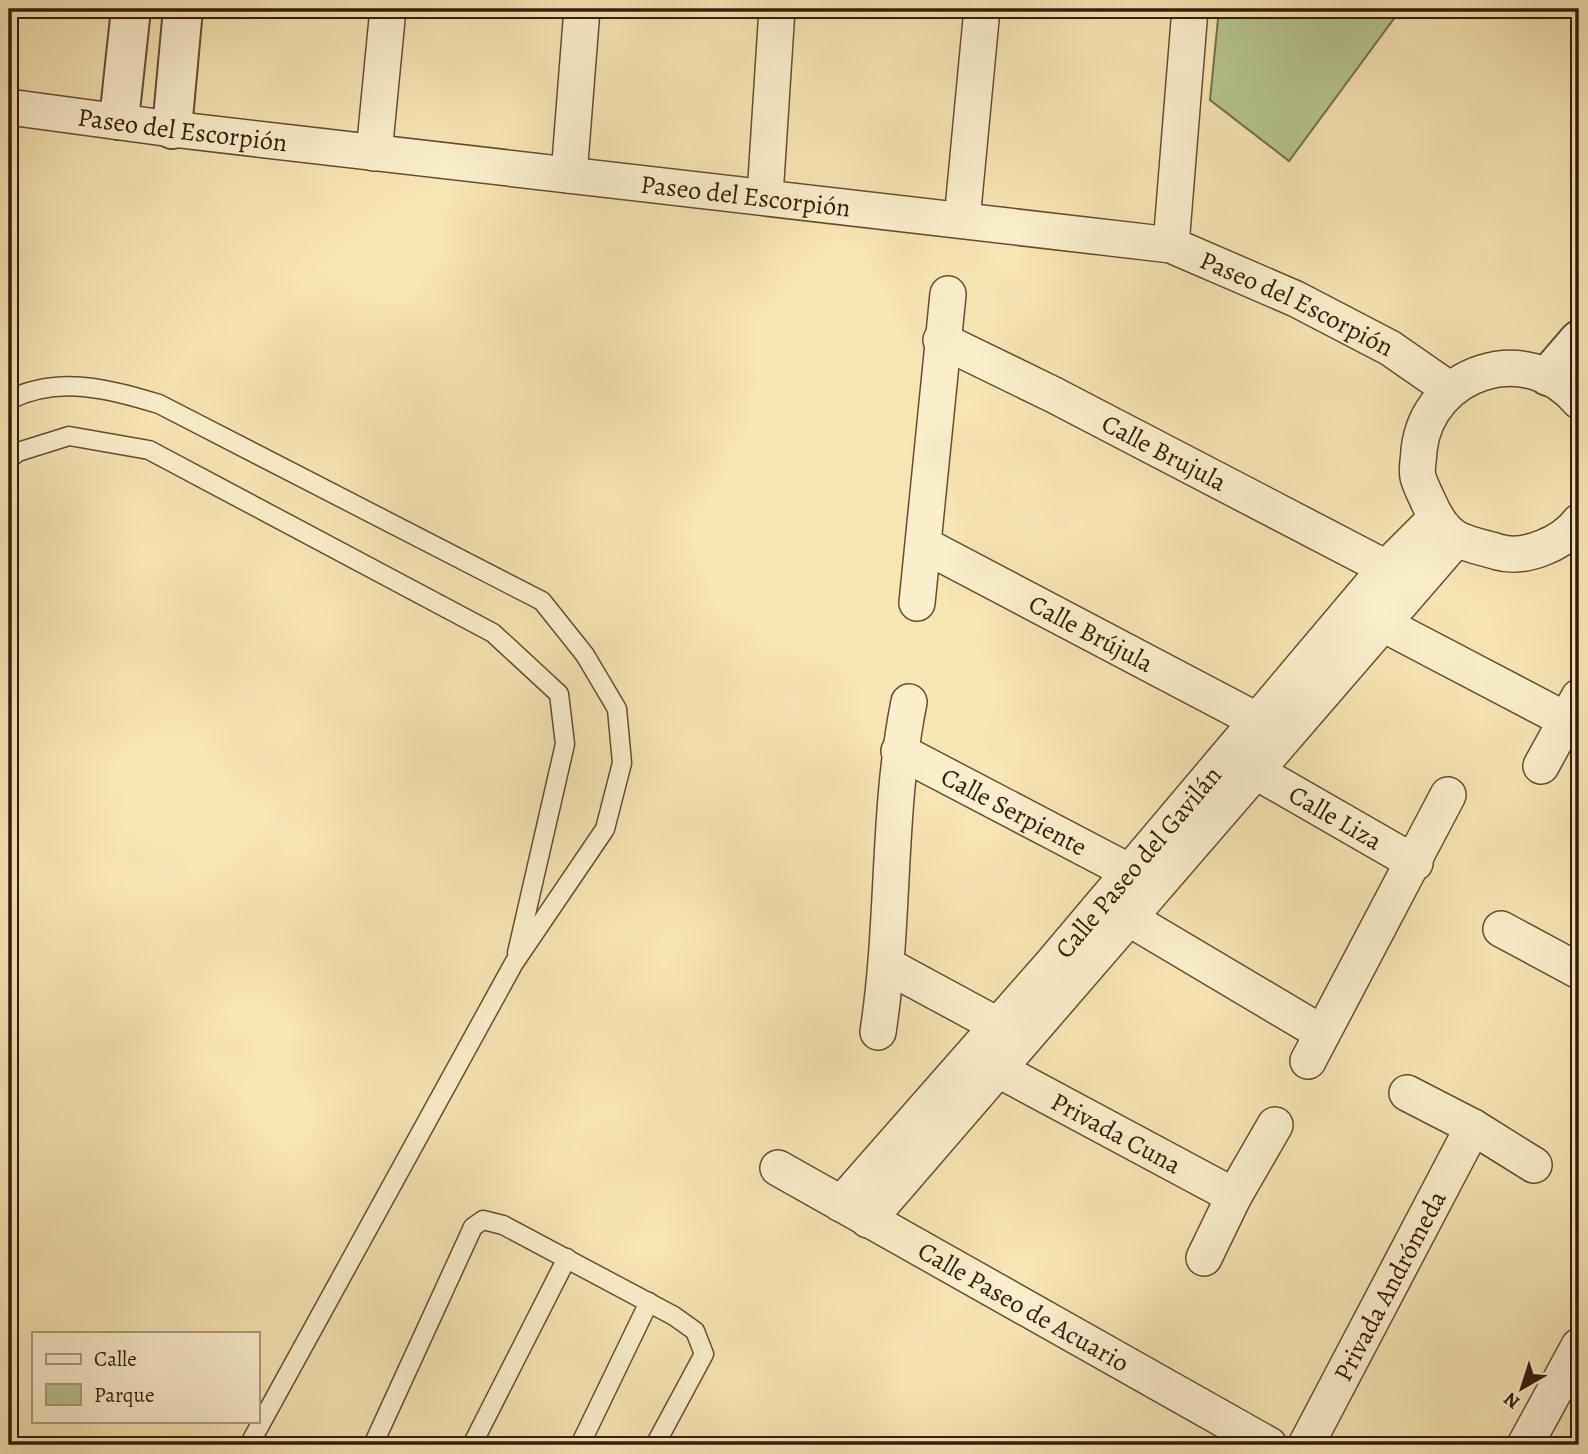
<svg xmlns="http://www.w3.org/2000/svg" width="1588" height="1454" viewBox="0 0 1588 1454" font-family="Alegreya,serif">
<rect width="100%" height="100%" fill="#f6e6b2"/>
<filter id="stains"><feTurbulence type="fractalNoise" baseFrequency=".00286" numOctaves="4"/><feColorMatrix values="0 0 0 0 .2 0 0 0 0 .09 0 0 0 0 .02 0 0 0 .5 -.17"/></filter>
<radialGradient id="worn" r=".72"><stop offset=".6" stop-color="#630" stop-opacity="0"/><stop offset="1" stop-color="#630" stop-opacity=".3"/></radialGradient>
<polygon fill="#b6c691" stroke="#76714c" stroke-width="2" points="1219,9 1401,9 1289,161 1210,100"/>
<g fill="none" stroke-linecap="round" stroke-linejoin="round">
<defs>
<g id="service">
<path d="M 9,400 C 59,375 108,389 159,404 L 542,601 L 585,655 L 617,709 L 622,763 L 605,829 L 514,963 L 249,1445"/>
<polyline points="9,459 18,452 69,436 149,450 493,633 559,694 565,744 517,953"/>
<polyline points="373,1445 473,1227 483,1220 503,1225 674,1316 695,1331 704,1354 655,1445"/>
<polyline points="472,1445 567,1258"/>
<polyline points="580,1445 649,1302"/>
</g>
<g id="minor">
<path id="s1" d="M 9,107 L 172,129 L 1171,245 L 1296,299 L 1390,348 L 1449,389"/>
<polyline points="374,153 388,9"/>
<polyline points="569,175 582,9"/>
<polyline points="765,196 777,9"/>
<polyline points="962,220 982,9"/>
<polyline points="1171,245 1190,9"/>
<path id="s2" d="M 941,340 L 1054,395 L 1386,568"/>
<path d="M 1579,401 C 1527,339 1428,371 1419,450 C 1419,458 1416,469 1418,477 C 1420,485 1425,494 1428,501 C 1434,515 1443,531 1457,539 C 1469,545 1485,548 1498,552 C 1525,560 1563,543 1579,522"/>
<path id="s3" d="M 924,545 L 1258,721"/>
<polyline points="917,603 948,294"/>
<polyline points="1383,624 1566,720"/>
<path id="s4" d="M 899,751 L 1128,871"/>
<polyline points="1541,766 1579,697"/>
<path id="s5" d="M 1255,771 L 1415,863"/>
<polyline points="1113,905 1130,919 1322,1033"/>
<polyline points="1501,929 1579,971"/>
<polyline points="888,966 997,1025"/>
<path d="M 878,1032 C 895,922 887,810 909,702"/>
<polyline points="1308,1061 1448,795"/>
<path id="s6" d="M 999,1070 L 1234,1196"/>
<polyline points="1407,1093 1473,1127 1534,1165"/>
<path id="s7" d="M 778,1168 L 1269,1445"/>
<path id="s8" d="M 841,1204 L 1051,965 L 1386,568 L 1436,518"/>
<polyline points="868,1220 1456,539"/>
<polyline points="1204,1258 1234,1196 1275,1125"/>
<path id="s9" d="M 1306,1445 L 1473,1127"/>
<polyline points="1525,1445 1579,1346"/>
</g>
<g id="tertiary">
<polyline points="119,120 131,9"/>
<polyline points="172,129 183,9"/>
<polyline points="1548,376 1579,340"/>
</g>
</defs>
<use href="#service" stroke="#664e32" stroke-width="21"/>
<use href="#minor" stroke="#664e32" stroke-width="38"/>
<use href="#tertiary" stroke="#664e32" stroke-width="42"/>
<use href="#service" stroke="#f9efcd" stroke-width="18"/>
<use href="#minor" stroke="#f9efcd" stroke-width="35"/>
<use href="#tertiary" stroke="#f9efcd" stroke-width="38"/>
</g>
<g text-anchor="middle" stroke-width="5" stroke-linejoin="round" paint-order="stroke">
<g font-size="26" fill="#361c08" stroke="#f9efcd">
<text dy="9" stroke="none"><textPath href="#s1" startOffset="175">Paseo del Escorpión</textPath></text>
<text dy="9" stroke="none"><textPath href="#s1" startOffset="742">Paseo del Escorpión</textPath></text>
<text dy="9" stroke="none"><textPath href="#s1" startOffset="1309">Paseo del Escorpión</textPath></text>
<text dy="9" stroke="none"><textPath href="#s2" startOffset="250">Calle Brujula</textPath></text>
<text dy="9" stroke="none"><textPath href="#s3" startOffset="189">Calle Brújula</textPath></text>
<text dy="9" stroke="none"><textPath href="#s4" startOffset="130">Calle Serpiente</textPath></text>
<text dy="9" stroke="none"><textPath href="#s5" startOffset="93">Calle Liza</textPath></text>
<text dy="9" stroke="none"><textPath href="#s8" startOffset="453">Calle Paseo del Gavilán</textPath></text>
<text dy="9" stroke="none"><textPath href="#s6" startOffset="133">Privada Cuna</textPath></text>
<text dy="9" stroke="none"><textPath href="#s9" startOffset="180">Privada Andrómeda</textPath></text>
<text dy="9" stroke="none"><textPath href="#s7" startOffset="282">Calle Paseo de Acuario</textPath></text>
</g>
</g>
<rect width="1588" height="1454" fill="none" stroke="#f6e6b2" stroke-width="35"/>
<rect x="10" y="10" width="1567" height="1433" fill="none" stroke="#361c08" stroke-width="3.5"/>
<rect x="18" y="18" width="1553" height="1419" fill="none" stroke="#361c08" stroke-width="2"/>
<rect x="32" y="1332" width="228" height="91" fill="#f9efcd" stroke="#ab9b7e" stroke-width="2"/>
<rect x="46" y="1354" width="35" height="10" fill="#f9efcd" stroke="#ab9b7e" stroke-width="2"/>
<text x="94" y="1366" font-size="21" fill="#361c08">Calle</text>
<rect x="46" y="1384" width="35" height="21" fill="#b6c691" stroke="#ab9b7e" stroke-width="2"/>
<text x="94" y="1402" font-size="21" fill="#361c08">Parque</text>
<g transform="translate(1522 1388) rotate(219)" stroke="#f9efcd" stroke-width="5" paint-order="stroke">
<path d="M0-5L12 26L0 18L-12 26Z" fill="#361c08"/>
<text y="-10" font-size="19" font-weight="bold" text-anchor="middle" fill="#361c08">N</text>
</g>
<rect width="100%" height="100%" filter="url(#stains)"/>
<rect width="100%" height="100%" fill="url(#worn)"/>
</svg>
